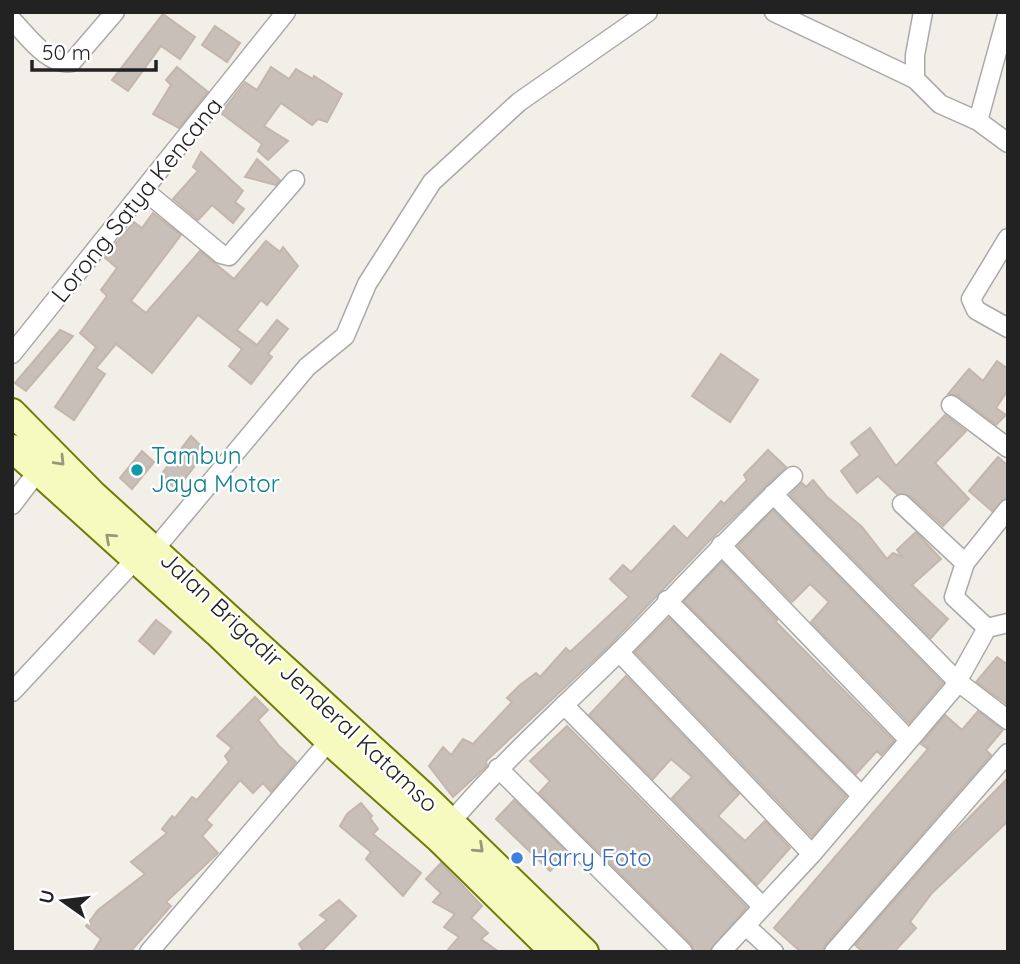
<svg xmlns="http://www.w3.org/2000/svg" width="1020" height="964" viewBox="0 0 1020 964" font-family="Quicksand,sans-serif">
<rect width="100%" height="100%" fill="#f2efe9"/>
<g fill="#c7bfb8" stroke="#c4b6ab" stroke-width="2">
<polygon points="163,14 195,37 180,59 161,46 128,91 112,80"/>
<polygon points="215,26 240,43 227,62 202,45"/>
<polygon points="177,67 208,92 179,128 153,114 171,85 166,80"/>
<polygon points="271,67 289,79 296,69 313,79 314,76 342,94 327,122 318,119 312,125 281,103 264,126 288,141 268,160 258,151 262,144 221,113 245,82 257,90"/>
<polygon points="201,152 243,191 235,202 244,209 233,223 212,205 198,220 173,199 198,171 193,167"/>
<polygon points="257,159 280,180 276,185 245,177"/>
<polygon points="153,213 181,235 131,301 146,313 200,251 234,279 266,241 280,252 283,247 298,266 267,305 261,300 237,330 257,345 277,320 288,329 268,354 272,357 251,384 229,366 242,349 198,315 152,373 116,344 96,368 105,374 74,420 55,407 96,347 80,333 107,296 101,290 117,268 104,257 134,222 142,228"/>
<polygon points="60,330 73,336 26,391 15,383"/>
<polygon points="721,354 758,380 730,422 692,396"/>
<polygon points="997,361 1008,369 1008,390 996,408 1006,415 996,425 958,396 948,394 969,369 983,381"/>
<polygon points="945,415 966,431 935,463 969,499 943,526 910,496 897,494 878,476 857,493 841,471 860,455 851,443 870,428 896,466"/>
<polygon points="191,436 206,451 177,489 160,476"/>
<polygon points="768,450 786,467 713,537 608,647 486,761 487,766 453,797 429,766 443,747 451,755 463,739 473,744 512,702 507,698 520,685 536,673 540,677 566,648 570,652 629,597 610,579 623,565 631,572 674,526 687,539 721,501 724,504 747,480 744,475"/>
<polygon points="142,451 154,462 132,489 120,478"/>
<polygon points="998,457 1008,466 1008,498 992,511 969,491"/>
<polygon points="813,480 827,497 862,527 887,559 893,553 902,557 897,550 916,532 941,559 912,585 948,619 931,638 790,495 802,483 806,487"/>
<polygon points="773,510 943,683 909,723 811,622 829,602 810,584 792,602 738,546"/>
<polygon points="722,562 777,620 776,622 894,741 881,755 877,751 856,774 684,601"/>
<polygon points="669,618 846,796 812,837 635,652"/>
<polygon points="156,620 171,632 154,654 139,641"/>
<polygon points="997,657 1008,665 1008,705 976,682"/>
<polygon points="626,676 739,794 718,816 745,841 765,821 790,848 757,885 672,798 692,777 671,759 653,779 589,715"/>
<polygon points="255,697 268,710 258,720 279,746 296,762 271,792 263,783 253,793 240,780 206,820 212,825 202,836 218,853 166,902 171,906 130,952 93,952 101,939 86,926 98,910 145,874 131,862 167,833 162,829 172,816 175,818 192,797 197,800 229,762 225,756 232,748 217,736"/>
<polygon points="978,711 1003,730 986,750 991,755 825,945 823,952 801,952 774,928 928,749 921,744 945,715 962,730"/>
<polygon points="567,726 747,907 709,952 694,952 691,944 539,793 550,781 530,761"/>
<polygon points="1008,778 1008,821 932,893 910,922 916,928 894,952 863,952 855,945 947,840"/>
<polygon points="514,800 568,853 550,871 496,819"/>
<polygon points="361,803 372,816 370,818 378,829 373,834 421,873 403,896 366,859 371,852 340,826 347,814"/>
<polygon points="441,863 482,906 471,918 488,933 481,939 499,952 446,952 459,937 444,927 455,914 433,902 441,893 426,879"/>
<polygon points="339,900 356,916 321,952 304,952 299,944 327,920 320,915"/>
</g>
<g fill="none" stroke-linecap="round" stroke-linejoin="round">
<defs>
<g id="minor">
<polyline points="774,12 915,79"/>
<polyline points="923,12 915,55 915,79 940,104 978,121 1008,143"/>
<path d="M 12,20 C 27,35 49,67 72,62 L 115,12"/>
<polyline points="978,121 1008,12"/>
<polyline points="145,191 221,254 229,256 295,180"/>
<polyline points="1008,238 971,299 976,310 1008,328"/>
<polyline points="12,354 286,12"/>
<polyline points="951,405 1008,448"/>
<polyline points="773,494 957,681 1008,720"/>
<polyline points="902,504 965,563"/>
<polyline points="12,505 38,471"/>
<polyline points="1008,509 965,563 954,597 987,628 1008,623"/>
<polyline points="721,545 908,739"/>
<polyline points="154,550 307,367 345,336 367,284 432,182 519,102 648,12"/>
<polyline points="667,600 861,795"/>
<polyline points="619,652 812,854"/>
<polyline points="12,692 135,560"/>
<polyline points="564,705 762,906"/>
<polyline points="498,768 683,952"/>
<path d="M 451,822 C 502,762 560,710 616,655 C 676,596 731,533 793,476"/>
<polyline points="747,927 774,952"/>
<polyline points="149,952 329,741"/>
<polyline points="721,952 812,854 953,689 987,628"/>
<polyline points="834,952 1008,753"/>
</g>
<g id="secondary">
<polyline points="12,412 92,493 422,794 585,952"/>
<polyline points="12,448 217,633 329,741 439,839 554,952"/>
</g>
</defs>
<use href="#minor" stroke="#a9a9a9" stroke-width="21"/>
<use href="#secondary" stroke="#707d05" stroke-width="30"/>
<use href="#minor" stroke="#fff" stroke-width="18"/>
<use href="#secondary" stroke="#f7fabf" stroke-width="26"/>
</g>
<defs><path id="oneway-chevron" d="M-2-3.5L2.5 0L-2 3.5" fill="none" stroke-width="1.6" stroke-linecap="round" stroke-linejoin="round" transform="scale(1.75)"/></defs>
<g stroke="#979978">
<use href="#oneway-chevron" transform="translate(60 461) rotate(46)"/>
<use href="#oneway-chevron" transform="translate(110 538) rotate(-138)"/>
<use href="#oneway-chevron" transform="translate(479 848) rotate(43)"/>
</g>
<circle fill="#0f9aa8" stroke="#fff" stroke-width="2.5" cx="137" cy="470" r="7"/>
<circle fill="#3f7fe0" stroke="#fff" stroke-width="2.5" cx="517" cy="858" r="7"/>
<g text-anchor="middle" stroke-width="5" stroke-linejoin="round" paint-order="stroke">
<g font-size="24" fill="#222" stroke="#fff">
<text transform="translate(137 200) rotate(-51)" y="8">Lorong Satya Kencana</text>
<text transform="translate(299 682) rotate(43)" y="8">Jalan Brigadir Jenderal Katamso</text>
</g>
<g font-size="24" fill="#0d838f" stroke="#fff" text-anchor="start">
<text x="151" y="464">Tambun<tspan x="151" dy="28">Jaya Motor</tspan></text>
</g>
<g font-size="24" fill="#366cbe" stroke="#fff" text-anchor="start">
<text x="531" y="866">Harry Foto</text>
</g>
</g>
<rect width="1020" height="964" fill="none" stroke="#222222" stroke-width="28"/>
<g transform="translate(63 901) rotate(284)" stroke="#ffffff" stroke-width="5" paint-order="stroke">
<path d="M0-5L12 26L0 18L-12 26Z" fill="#222222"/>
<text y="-10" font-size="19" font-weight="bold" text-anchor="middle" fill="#222222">U</text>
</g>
<path d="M32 60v10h124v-10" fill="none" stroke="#222222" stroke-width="3.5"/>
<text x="42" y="60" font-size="21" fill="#222222" stroke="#ffffff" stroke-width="5" paint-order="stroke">50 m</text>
</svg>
